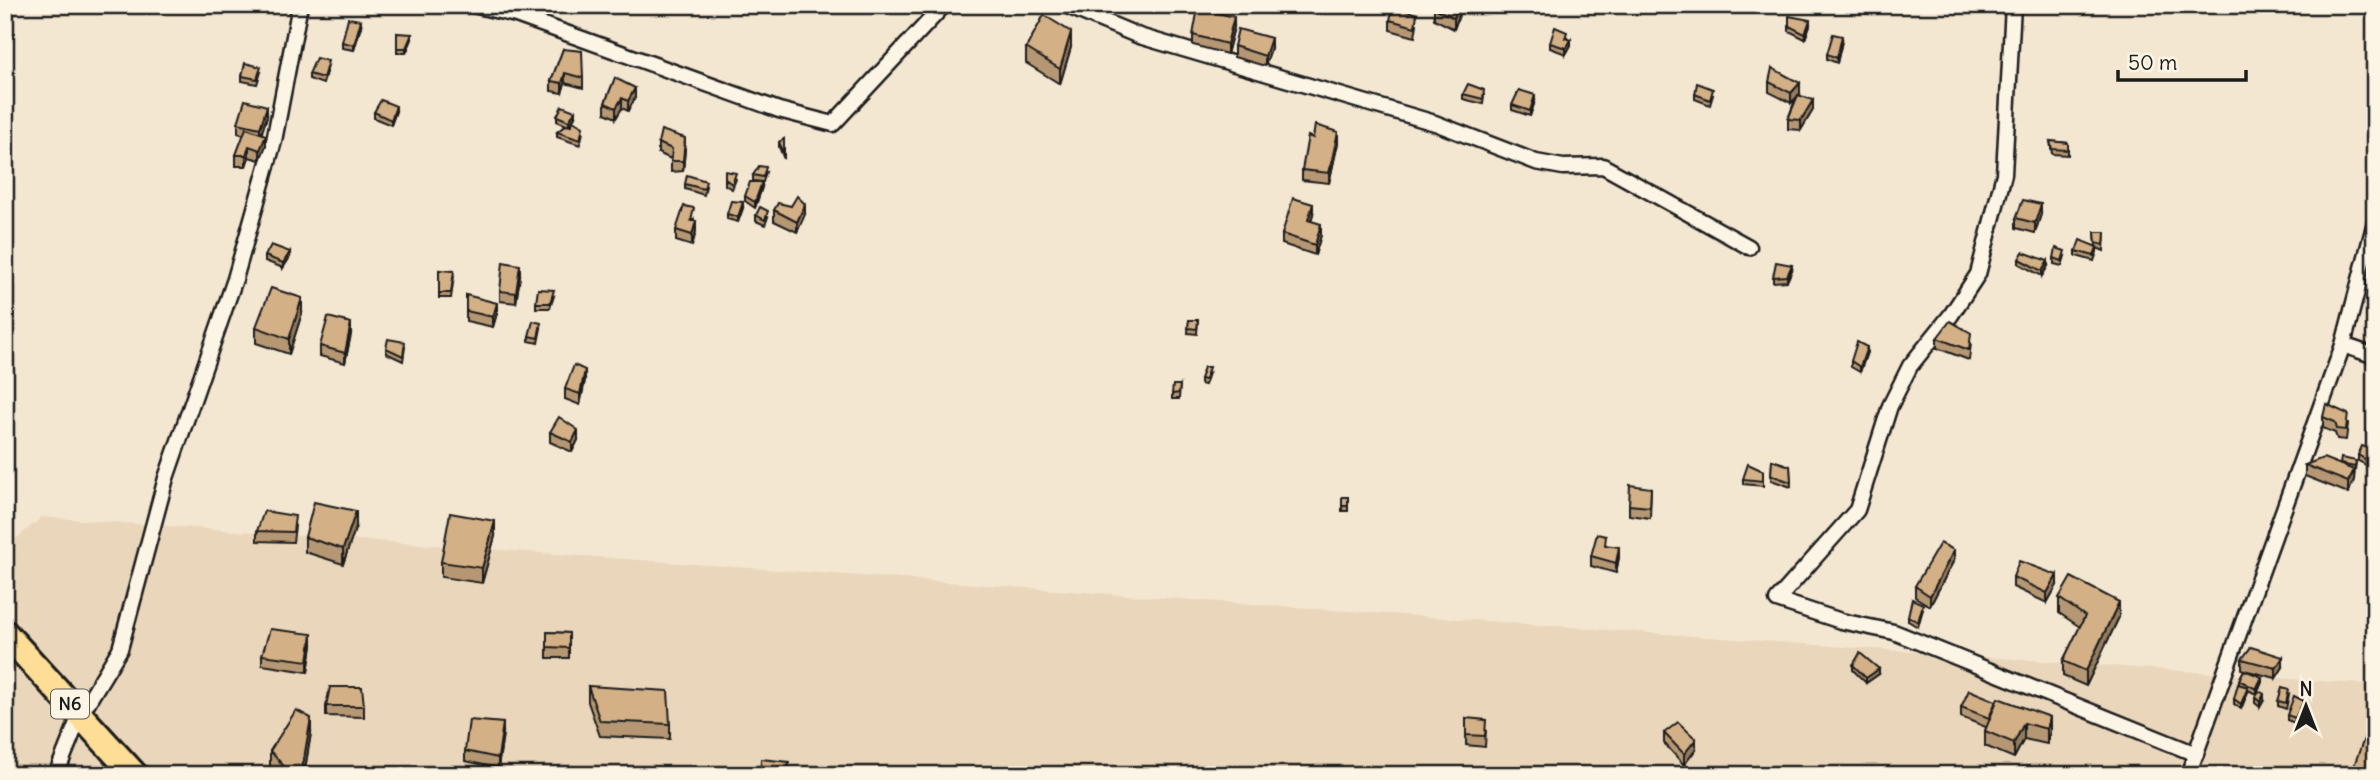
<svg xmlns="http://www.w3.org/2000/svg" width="2380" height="780" viewBox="0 0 2380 780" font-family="Delius,sans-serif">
<rect width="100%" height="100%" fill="#f4e7d2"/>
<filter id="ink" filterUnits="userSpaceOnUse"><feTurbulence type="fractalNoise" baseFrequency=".0143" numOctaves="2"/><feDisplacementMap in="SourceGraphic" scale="14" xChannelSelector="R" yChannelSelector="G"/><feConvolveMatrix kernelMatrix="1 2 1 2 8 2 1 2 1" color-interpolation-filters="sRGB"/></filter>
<g filter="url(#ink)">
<polygon fill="#ead6bb" points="42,517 2375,685 2375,775 5,775 5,548"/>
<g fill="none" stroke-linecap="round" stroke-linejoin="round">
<defs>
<g id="minor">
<polyline points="473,5 516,15 779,110 833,124 944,5"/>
<polyline points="1065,5 1139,36 1435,123 1536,162 1563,167 1603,166 1749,247"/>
<polyline points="2013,5 2004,174 1978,274 1951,315 1910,366 1890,406 1857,510 1777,600 1841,621 1894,632 2196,754"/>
<polyline points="2343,345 2375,356"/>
<polyline points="56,775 80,715 120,649 166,478 235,279 274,141 300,5"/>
<polyline points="2188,775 2343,345 2375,222"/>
</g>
<polyline id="trunk" points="5,633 135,775"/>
</defs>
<use href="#minor" stroke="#1c1c1c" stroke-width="19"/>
<use href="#trunk" stroke="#1c1c1c" stroke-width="30"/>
<use href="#minor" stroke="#fcf5e5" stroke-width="14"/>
<use href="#trunk" stroke="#fedd96" stroke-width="24"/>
</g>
<g fill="#b69773" stroke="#1c1c1c" stroke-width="2">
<polygon points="1460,5 1460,12 1454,29 1434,19 1434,8"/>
<polygon points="1789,16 1810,25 1805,39 1789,31"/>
<polygon points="1390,20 1417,24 1415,37 1390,30"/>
<polygon points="361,26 354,50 342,48 342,42"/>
<polygon points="1234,27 1227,54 1193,45 1193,35"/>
<polygon points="397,33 412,39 406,53 397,53"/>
<polygon points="1567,37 1567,39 1571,45 1566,54 1550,48 1550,43"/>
<polygon points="1842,41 1837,63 1827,59 1827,54"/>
<polygon points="1234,46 1271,48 1265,66 1234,57"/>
<polygon points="1071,47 1060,84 1026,63 1026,48"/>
<polygon points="563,49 583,78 583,88 565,83 562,93 551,91 551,81"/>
<polygon points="328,66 323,84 309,79 309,74"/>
<polygon points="261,72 257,84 242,81 242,76"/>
<polygon points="615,78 635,98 628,111 622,108 616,118 605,113 605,103"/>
<polygon points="1769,82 1800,94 1799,95 1813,110 1801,130 1788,129 1788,119 1796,97 1791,103 1769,92"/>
<polygon points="1463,94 1484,95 1483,104 1463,99"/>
<polygon points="1695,94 1713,95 1710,105 1695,99"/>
<polygon points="1535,101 1530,116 1512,110 1512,105"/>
<polygon points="396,111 391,125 374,118 374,112"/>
<polygon points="267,116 261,133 266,145 260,160 249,157 246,166 236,166 236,155 244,135 238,133 238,123"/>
<polygon points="557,116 575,116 570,126 583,132 580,145 557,137 557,132 566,125 557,121"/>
<polygon points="1313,138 1338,143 1329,183 1302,180 1302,170"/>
<polygon points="784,139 784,159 779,147 779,142"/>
<polygon points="2050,141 2068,143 2068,155 2052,154"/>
<polygon points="658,143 685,149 683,171 671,172 671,159 658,153"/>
<polygon points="725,171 736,179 732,189 725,185"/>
<polygon points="766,172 763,182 753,181 753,175"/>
<polygon points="685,184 706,186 704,195 685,189"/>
<polygon points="762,187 755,208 745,201 745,196"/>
<polygon points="743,208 738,222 727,219 727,214"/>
<polygon points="774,210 805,214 797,232 774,221"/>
<polygon points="1313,214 1311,221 1321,235 1315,255 1282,244 1282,234"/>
<polygon points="2041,214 2035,233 2016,228 2016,218"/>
<polygon points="756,215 768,217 765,225 756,221"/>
<polygon points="694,219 694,221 696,231 692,246 676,241 676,230"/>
<polygon points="2095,232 2105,232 2104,251 2097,248 2097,252 2094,261 2076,256 2076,251 2096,247"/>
<polygon points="265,256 290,257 283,268 265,261"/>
<polygon points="2065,256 2062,266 2054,264 2054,258"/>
<polygon points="2019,259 2048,266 2042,276 2019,264"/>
<polygon points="2375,260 2375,293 2366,290 2366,280"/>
<polygon points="439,270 454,276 451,298 439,298"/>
<polygon points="1792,270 1787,281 1773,282 1773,277"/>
<polygon points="520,276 516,303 500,301 500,291"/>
<polygon points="466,295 497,313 493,327 466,321"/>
<polygon points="554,296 550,308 536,308 536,303"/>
<polygon points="302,313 289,354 256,343 256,327"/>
<polygon points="1189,320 1198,320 1197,334 1188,333"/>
<polygon points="541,328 538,343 529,341 529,336"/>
<polygon points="351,334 345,363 320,356 320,346"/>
<polygon points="1937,338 1971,343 1969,360 1937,348"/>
<polygon points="405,347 403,361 386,353 386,348"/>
<polygon points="1867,352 1860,372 1851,367 1851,361"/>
<polygon points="1209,373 1205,385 1200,384 1200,379"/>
<polygon points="585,380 580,405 565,399 565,389"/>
<polygon points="1180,385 1179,399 1172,399 1172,394"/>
<polygon points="2323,417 2348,424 2346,440 2337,439 2335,433 2323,428"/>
<polygon points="2375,425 2375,449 2367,444 2367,431"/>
<polygon points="550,432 578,440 572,452 550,442"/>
<polygon points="2375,450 2374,469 2358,461 2358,455"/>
<polygon points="1772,460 1790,466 1791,487 1771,480"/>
<polygon points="2356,461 2354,480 2348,493 2305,476 2305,465 2340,464"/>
<polygon points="1763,471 1763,486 1743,484 1743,479"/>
<polygon points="1651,488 1650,518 1629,515 1629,505"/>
<rect x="1342" y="497" width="6" height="14"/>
<polygon points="295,526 293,542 257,541 257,531"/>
<polygon points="356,526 343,564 305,552 305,537"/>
<polygon points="495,536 482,583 441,577 441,562"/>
<polygon points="1606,545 1619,557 1616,573 1591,566 1591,556"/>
<polygon points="1954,560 1930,606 1915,597 1915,586"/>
<polygon points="2013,577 2057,585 2047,603 2013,587"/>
<polygon points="2059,598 2119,617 2086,686 2063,676 2063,661 2080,627 2059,613"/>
<polygon points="1923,609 1918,627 1908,621 1908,616"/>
<polygon points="547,632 569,633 569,658 547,658"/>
<polygon points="312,645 308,672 262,665 262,655"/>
<polygon points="2242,659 2283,667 2276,678 2244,670 2262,682 2256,694 2248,690 2241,709 2234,704 2234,699 2239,684 2239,680 2244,670 2242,669"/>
<polygon points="1853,665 1879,674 1866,683 1853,670"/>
<polygon points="588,686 670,724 670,739 600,736 588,702"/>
<polygon points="2289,695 2286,709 2278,706 2278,701"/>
<polygon points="2255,697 2264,700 2260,707 2255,703"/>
<polygon points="1996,701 2050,717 2050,732 2047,744 2024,739 2014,758 1985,746 1985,731 1986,727 1961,717 1961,707"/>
<polygon points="326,706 364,706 364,717 326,716"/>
<polygon points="2304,706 2295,723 2287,720 2287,715"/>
<polygon points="1466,718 1486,730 1485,747 1466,745"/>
<polygon points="311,733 304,775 278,775 270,766 270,751"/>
<polygon points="503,733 498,768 465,761 465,751"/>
<polygon points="1664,733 1696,749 1684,765 1664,743"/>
<polygon points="2375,735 2375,775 2353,775 2353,768"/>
</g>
<g fill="#947b5e" stroke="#1c1c1c" stroke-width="2">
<polygon points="1459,5 1460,5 1460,12 1454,29 1454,18"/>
<polygon points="1234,17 1234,27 1227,54 1227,44"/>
<polygon points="361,20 361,26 354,50 354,45"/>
<polygon points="1810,20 1810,25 1805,39 1805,34"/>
<polygon points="1071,32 1071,47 1060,84 1060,69"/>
<polygon points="412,34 412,39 406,53 406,48"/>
<polygon points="1842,36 1842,41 1837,63 1837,58"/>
<polygon points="1271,38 1271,48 1265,66 1265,56"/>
<polygon points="1571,40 1571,45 1566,54 1566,48"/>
<polygon points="565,73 565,83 562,93 562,83"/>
<polygon points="1800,83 1800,94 1791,103 1791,93"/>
<polygon points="635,88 635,98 628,111 628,101"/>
<polygon points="1535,95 1535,101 1530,116 1530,111"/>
<polygon points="622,98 622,108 616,118 616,108"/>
<polygon points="1813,100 1813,110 1801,130 1801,120"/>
<polygon points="267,106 267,116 260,139 260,128"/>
<polygon points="396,106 396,111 391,125 391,120"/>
<polygon points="575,111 575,116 569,126 569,121"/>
<polygon points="1338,132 1338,143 1329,183 1329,173"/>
<polygon points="266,135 266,145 260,160 260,150"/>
<polygon points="685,138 685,149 683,171 683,161"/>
<polygon points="249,146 249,157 246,166 246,155"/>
<polygon points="762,182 762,187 755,208 755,202"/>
<polygon points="743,202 743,208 738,222 738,217"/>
<polygon points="805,204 805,214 797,232 797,222"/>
<polygon points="1313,204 1313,214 1308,230 1308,220"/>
<polygon points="2041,204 2041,214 2035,233 2035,223"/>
<polygon points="696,221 696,231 692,246 692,235"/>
<polygon points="1321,224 1321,235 1315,255 1315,245"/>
<polygon points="290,252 290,257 283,268 283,263"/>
<polygon points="2048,261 2048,266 2042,276 2042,271"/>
<polygon points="520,265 520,276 516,303 516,293"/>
<polygon points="1792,265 1792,270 1787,281 1787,276"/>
<polygon points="302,298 302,313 289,354 289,339"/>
<polygon points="497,303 497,313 493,327 493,317"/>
<polygon points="351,323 351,334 345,363 345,353"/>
<polygon points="1867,347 1867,352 1860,372 1860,367"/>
<polygon points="585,370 585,380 580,405 580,394"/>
<polygon points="578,430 578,440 572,452 572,442"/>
<polygon points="2354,470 2354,480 2348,493 2348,482"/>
<polygon points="356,511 356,526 343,564 343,549"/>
<polygon points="495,521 495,536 482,583 482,568"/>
<polygon points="1619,547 1619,557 1616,573 1616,563"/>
<polygon points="1954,550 1954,560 1930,606 1930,596"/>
<polygon points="2057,575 2057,585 2047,603 2047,593"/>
<polygon points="2119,602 2119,617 2086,686 2086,671"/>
<polygon points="312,634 312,645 308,672 308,661"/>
<polygon points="2283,657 2283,667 2276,678 2276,668"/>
<polygon points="1879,669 1879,674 1866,683 1866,678"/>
<polygon points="2262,677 2262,682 2256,694 2256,689"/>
<polygon points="2248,687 2248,692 2241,709 2241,704"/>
<polygon points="2264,694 2264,700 2260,707 2260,702"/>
<polygon points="2304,701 2304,706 2295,723 2295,718"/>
<polygon points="2050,717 2050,732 2047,744 2047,729"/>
<polygon points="311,718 311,733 304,775 301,775"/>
<polygon points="503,723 503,733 498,768 498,758"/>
<polygon points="2024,723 2024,739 2014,758 2014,743"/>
<polygon points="1696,739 1696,749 1684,765 1684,754"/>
</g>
<g fill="#d4b086" stroke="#1c1c1c" stroke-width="2">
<polygon points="1435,5 1459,5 1454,18 1434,8"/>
<polygon points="1393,7 1417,14 1415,27 1390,20"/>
<polygon points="1198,8 1234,17 1227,44 1193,35"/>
<polygon points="1044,15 1071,32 1060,69 1026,48"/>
<polygon points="1789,16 1810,20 1805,34 1789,26"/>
<polygon points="348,18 361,20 354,45 342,42"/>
<polygon points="1555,27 1567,32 1565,38 1571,40 1566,48 1550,43"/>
<polygon points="1238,29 1271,38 1265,56 1234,46"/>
<polygon points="397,33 412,34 406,48 397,48"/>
<polygon points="1833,34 1842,36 1837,58 1827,54"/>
<polygon points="563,49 582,51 583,78 565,73 562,83 551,81"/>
<polygon points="316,58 328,61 323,78 309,74"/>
<polygon points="245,63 261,67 257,79 242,76"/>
<polygon points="1772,68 1800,83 1791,93 1769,82"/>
<polygon points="615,78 635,88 628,101 622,98 616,108 605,103"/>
<polygon points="1697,83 1713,89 1710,100 1695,94"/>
<polygon points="1468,84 1484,90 1483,99 1463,94"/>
<polygon points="1519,90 1535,95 1530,111 1512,105"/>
<polygon points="1798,95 1813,100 1801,120 1788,119"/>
<polygon points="245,100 267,106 260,128 238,123"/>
<polygon points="381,100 396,106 391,120 374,112"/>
<polygon points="562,106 575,111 569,121 557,116"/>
<polygon points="573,121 583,127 580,140 557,132 566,125 571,126"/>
<polygon points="1315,125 1338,132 1329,173 1302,170 1308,136 1313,138"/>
<polygon points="246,128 266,135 260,150 249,146 246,155 236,155"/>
<polygon points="661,130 685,138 683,161 671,161 672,149 658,143"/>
<polygon points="784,139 784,154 779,142"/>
<polygon points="2050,141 2068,143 2068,150 2052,149"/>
<polygon points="759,166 766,167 763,177 753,175"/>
<polygon points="725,171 736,173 732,184 725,179"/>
<polygon points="687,175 706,181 704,189 685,184"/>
<polygon points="750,182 762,182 755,202 745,196"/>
<polygon points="797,196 805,204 797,222 774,210 778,203 791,206"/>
<polygon points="1293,198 1313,204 1308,220 1321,224 1315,245 1282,234"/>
<polygon points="2023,200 2041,204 2035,223 2016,218"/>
<polygon points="731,201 743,202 738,217 727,214"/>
<polygon points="684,206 694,208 691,221 696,221 692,235 676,230"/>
<polygon points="760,207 768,211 765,220 756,215"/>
<polygon points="2095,232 2105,232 2104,245 2096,243"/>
<polygon points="2080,240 2097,247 2094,256 2076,251"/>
<polygon points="271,245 290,252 283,263 265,256"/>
<polygon points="2056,248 2065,251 2062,261 2054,258"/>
<polygon points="2023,252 2048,261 2042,271 2019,259"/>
<polygon points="2371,259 2375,260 2375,282 2366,280"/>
<polygon points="503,262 520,265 516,293 500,291"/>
<polygon points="1776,262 1792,265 1787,276 1773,277"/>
<polygon points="439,270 454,271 451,293 439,293"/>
<polygon points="271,288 302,298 289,339 256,327"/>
<polygon points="538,289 554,290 550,303 536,303"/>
<polygon points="466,295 497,303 493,317 466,311"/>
<polygon points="328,317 351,323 345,353 320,346"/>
<polygon points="1189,320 1198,320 1197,329 1188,328"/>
<polygon points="533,321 541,323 538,338 529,336"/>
<polygon points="1950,321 1971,333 1969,350 1937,338"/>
<polygon points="388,339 405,342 403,356 386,348"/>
<polygon points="1857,342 1867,347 1860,367 1851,361"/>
<polygon points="574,365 585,370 580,394 565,389"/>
<polygon points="1204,367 1209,367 1205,380 1200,379"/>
<polygon points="1173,385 1180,385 1179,393 1172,394"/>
<polygon points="2326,404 2348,414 2346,430 2337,429 2335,422 2323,417"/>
<polygon points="559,417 578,430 572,442 550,432"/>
<polygon points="2371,423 2375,425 2375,443 2367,439 2367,431"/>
<polygon points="2362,446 2375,450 2374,464 2358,455"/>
<polygon points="2323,458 2354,470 2348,482 2305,465"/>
<polygon points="2341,458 2356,461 2355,467 2340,464"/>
<polygon points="1772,460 1790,466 1791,482 1771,475"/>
<polygon points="1748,464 1763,471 1763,481 1743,479"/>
<polygon points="1630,485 1651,488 1650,507 1629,505"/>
<rect x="1342" y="497" width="6" height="9"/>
<polygon points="314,502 356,511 343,549 305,537"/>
<polygon points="264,511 295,516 293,532 257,531"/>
<polygon points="450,513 495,521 482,568 441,562"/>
<polygon points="1597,534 1606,536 1605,545 1619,547 1616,563 1591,556"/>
<polygon points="1940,543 1954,550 1930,596 1915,586"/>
<polygon points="2019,561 2057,575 2047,593 2013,577"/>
<polygon points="2071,577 2119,602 2086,671 2063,661 2085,616 2059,598"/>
<polygon points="1912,599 1923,604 1918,622 1908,616"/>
<polygon points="270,629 312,634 308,661 262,655"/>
<polygon points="547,632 569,633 569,648 547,647"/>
<polygon points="2251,647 2283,657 2276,668 2242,659"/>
<polygon points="1860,653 1879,669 1866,678 1853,665"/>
<polygon points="2244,670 2262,677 2256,689 2239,680"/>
<polygon points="2238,684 2248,687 2241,704 2234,699"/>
<polygon points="588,686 668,691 670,724 600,721"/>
<polygon points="330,687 362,687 364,706 326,706"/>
<polygon points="2282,688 2289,690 2286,703 2278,701"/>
<polygon points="1969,690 1996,701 1989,718 1961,707"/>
<polygon points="2259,691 2264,694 2260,702 2255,697"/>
<polygon points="2294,696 2304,701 2295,718 2287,715"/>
<polygon points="1998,698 2050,717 2047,729 2024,723 2014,743 1985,731"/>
<polygon points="296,710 311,718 301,775 292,775 270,751"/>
<polygon points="1466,718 1486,720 1485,736 1466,735"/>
<polygon points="469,720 503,723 498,758 465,751"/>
<polygon points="1678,722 1696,739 1684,754 1664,733"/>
<polygon points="2367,731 2375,735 2375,770 2353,768"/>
<polygon points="761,759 789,762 788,775 760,775"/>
</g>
</g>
<g text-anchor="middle" stroke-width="5" stroke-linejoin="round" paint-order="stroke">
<rect fill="#fcf5e5" stroke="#5f5d58" stroke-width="2" x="51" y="689.5" width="38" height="29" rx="5"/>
<g font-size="18" font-weight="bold" fill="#1c1c1c">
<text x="70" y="710">N6</text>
</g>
</g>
<rect width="2380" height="780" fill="none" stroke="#fcf5e5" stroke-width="28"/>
<rect x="14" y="14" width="2352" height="752" fill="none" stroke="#1c1c1c" stroke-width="2.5" filter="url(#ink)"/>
<g transform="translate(2306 706)" stroke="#fcf5e5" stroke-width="5" paint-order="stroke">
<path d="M0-5L12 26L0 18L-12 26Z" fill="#1c1c1c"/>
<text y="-10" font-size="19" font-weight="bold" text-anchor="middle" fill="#1c1c1c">N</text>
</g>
<path d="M2118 70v10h128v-10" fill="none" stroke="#1c1c1c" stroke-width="3.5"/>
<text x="2128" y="70" font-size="21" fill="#1c1c1c" stroke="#fcf5e5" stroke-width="5" paint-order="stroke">50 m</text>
</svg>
